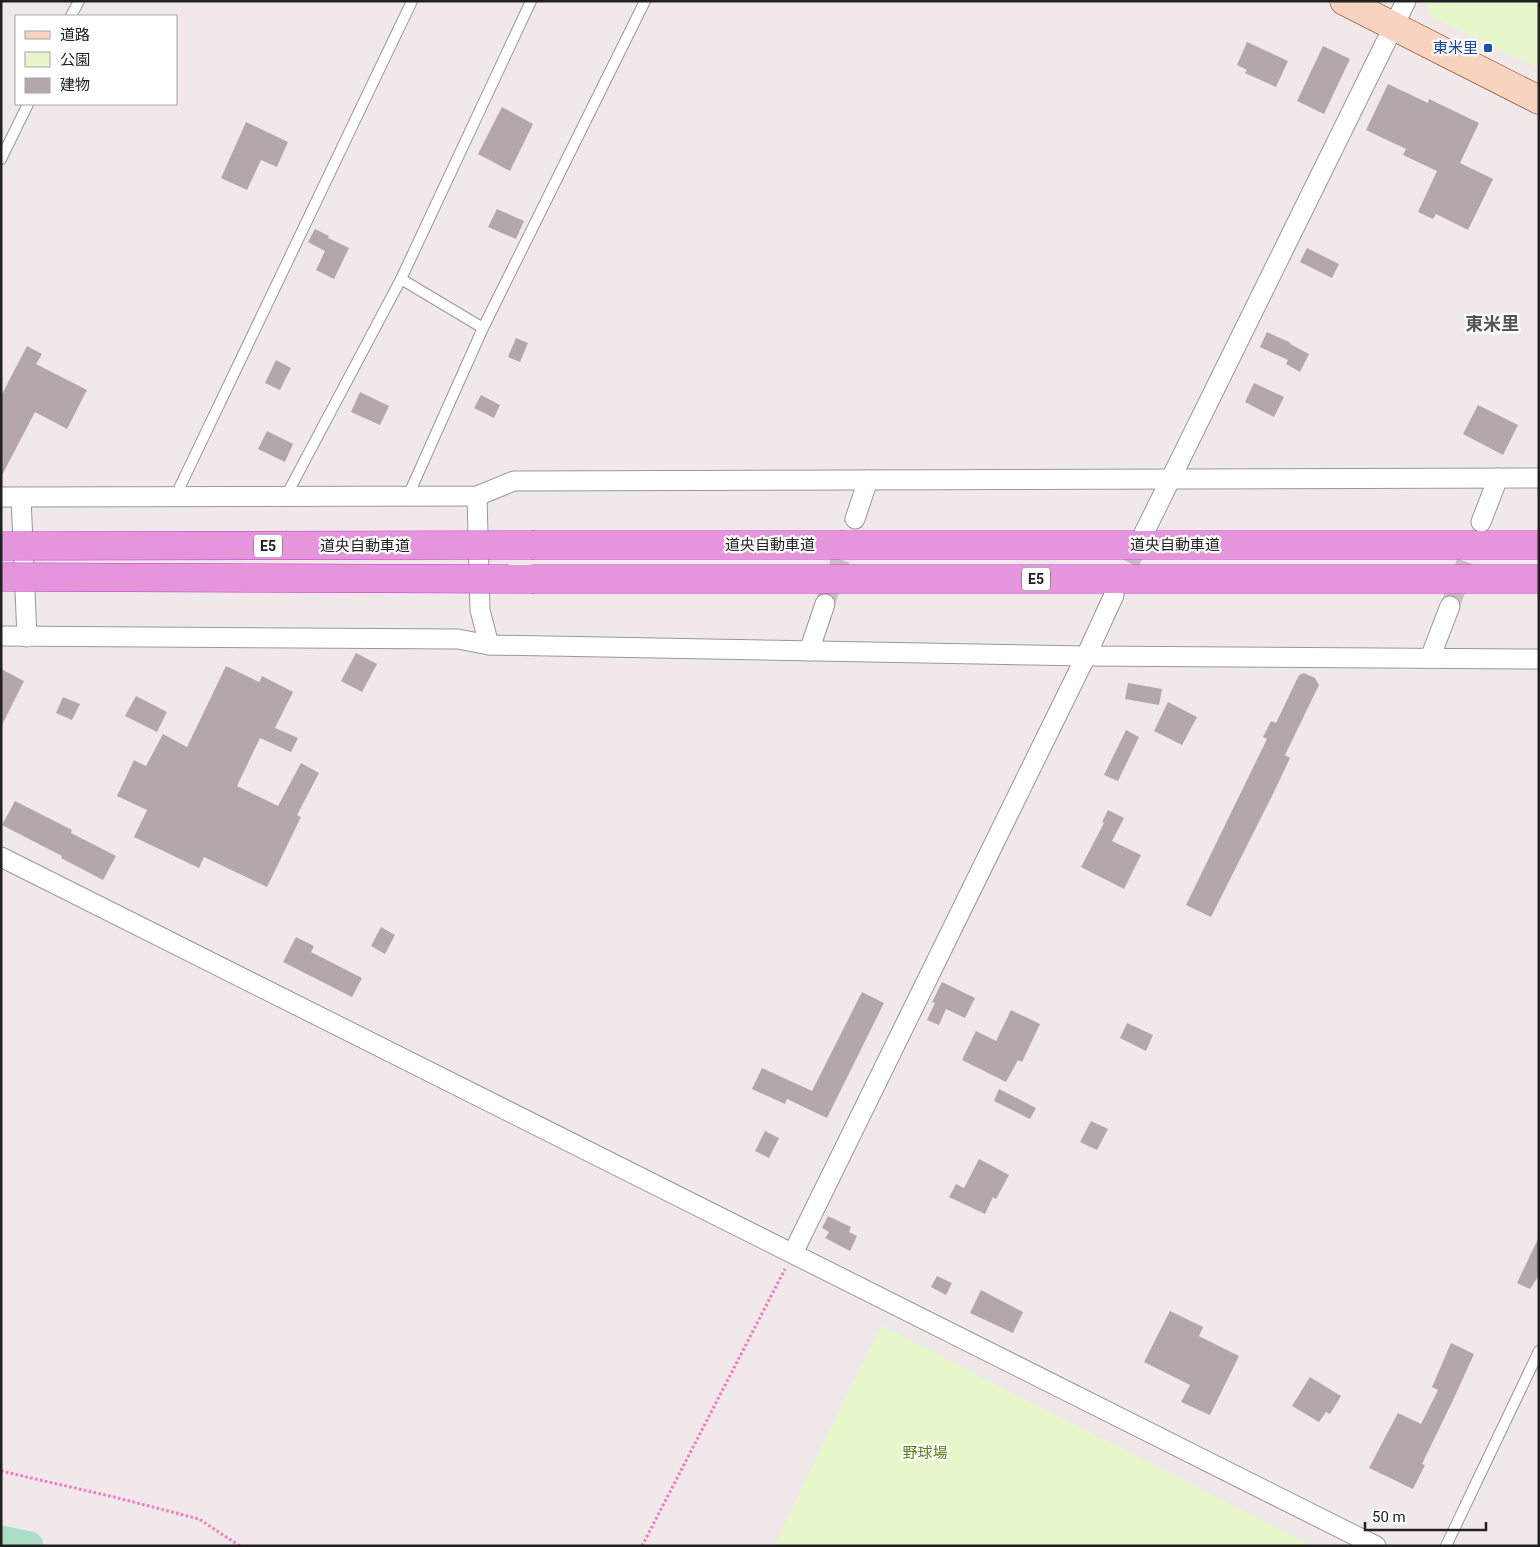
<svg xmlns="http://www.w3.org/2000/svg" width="1540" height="1547" viewBox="0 0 1540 1547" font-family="Roboto,'Noto Sans JP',sans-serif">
<rect width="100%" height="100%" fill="#f1e9e9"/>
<g fill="#e6f8c9">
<polygon points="1427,1 1539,1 1539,68 1430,16"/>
<polygon points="881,1326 1311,1546 774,1546"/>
</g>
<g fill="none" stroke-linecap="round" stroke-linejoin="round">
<polyline stroke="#abdcc5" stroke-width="29" points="1,1540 29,1546"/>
</g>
<g fill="#b3a7ab">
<polygon points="1247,42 1288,61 1276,87 1245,73 1247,70 1237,65"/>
<polygon points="1323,46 1350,59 1324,114 1297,101"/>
<polygon points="1388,84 1428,103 1429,99 1479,123 1460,163 1493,179 1468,230 1436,214 1433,219 1418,212 1437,171 1403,155 1406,149 1366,130"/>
<polygon points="502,107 533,124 510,171 478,154"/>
<polygon points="246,122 288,142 277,167 261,160 247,190 221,178"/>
<polygon points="497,209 524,221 516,239 488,227"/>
<polygon points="315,229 329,236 328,238 349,248 334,279 316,270 325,251 308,242"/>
<polygon points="1307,248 1339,264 1332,278 1300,262"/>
<polygon points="1267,332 1291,343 1290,344 1309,354 1300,372 1286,364 1288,360 1260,347"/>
<polygon points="516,338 528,343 520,362 508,357"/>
<polygon points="27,346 42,354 36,364 87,390 67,429 35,412 1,477 1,396"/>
<polygon points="276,360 291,368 280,390 265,383"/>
<polygon points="1254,383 1284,397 1274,417 1245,402"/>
<polygon points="360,392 389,406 380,425 351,412"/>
<polygon points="481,395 500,405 494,418 474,408"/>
<polygon points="1478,405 1518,425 1503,455 1463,434"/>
<polygon points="267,431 293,444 285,462 258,449"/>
<polygon points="356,653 377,664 362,692 341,681"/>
<polygon points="226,666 259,682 262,676 293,692 275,728 298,738 291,752 260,738 237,786 278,806 301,763 319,773 297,815 301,817 267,887 204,857 199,868 134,837 147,810 117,796 134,760 146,766 163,734 187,747"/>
<polygon points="1,669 24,681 1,727"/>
<polygon points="1304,673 1315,678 1319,685 1285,755 1290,758 1274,792 1211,917 1186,905 1267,739 1263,737 1271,721 1276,723 1299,675"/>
<polygon points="1128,683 1162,689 1159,705 1125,699"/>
<polygon points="136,696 167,712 157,732 125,716"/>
<polygon points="63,697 80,704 72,720 56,713"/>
<polygon points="1168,702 1197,717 1182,745 1154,731"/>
<polygon points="1126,730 1139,737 1118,781 1104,775"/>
<polygon points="15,801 72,830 71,833 116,856 103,880 61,858 62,856 2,825"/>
<polygon points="1108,810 1124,818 1112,841 1141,855 1124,889 1081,867 1104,823 1102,822"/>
<polygon points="381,927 395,935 385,954 371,946"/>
<polygon points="296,937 314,946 311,952 362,978 352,997 283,962"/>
<polygon points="942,982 975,998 965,1018 946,1009 939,1025 927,1020 935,1003 932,1002"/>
<polygon points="862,992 884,1003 827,1118 787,1099 785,1104 752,1089 762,1068 812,1091"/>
<polygon points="1011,1010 1040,1024 1022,1062 1018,1060 1006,1082 962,1060 976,1031 996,1041"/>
<polygon points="1127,1023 1153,1035 1146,1051 1120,1038"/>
<polygon points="999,1089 1036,1108 1030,1119 994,1101"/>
<polygon points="1091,1121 1108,1129 1097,1150 1080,1142"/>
<polygon points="765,1131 779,1138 769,1158 755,1151"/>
<polygon points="979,1159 1009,1175 996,1199 993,1197 985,1214 949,1197 956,1184 964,1188"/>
<polygon points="828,1216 851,1227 849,1232 857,1236 850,1251 825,1238 829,1232 822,1228"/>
<polygon points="1539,1237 1539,1275 1530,1289 1517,1283"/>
<polygon points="937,1276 952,1283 946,1295 931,1287"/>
<polygon points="981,1290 1023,1312 1013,1333 970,1313"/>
<polygon points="1170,1311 1203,1327 1199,1336 1239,1356 1210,1415 1181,1402 1190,1385 1144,1362"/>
<polygon points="1451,1343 1474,1354 1454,1398 1422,1464 1425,1465 1413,1489 1369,1468 1398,1413 1421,1424 1438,1390 1432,1387"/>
<polygon points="1310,1377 1341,1396 1330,1414 1326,1412 1319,1422 1292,1406"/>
</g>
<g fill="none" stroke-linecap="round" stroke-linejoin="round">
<g stroke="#c7c1c1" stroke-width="19" stroke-dasharray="19 9" stroke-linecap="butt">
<polyline points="1117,588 1143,537"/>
<polyline points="825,604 855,519"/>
<polyline points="1450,606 1481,522"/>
</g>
<defs>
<g id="lane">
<polyline points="71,16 79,1"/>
<polyline points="1,159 28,104"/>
<polyline points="401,279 483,328 408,496"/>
<polyline points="483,328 645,1"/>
<polyline points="286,496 401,279 531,1"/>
<polyline points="175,497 412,1"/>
<polyline points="1446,1546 1539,1351"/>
</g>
<g id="street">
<polyline points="477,496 480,610 489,645"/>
<polyline points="1,497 477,496 514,481 1539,478"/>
<polyline points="21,497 27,637"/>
<polyline points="855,519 868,480"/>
<polyline points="1481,522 1498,478"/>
<polyline points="1144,533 1406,1"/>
<polyline points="1,636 458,639 489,645 1086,656 1539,659"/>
<polyline points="809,651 825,604"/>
<polyline points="1430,658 1450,606"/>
<polyline points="1,857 1376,1546"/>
<polyline points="793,1253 1086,656 1114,595"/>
</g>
<polyline id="secondary" points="1344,1 1539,100"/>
<g id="highway">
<polyline points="534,545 1539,545"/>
<polyline points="534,579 1539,579"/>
</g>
</defs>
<use href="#lane" stroke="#989898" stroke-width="12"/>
<use href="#street" stroke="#989898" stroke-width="21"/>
<use href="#secondary" stroke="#77350a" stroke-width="29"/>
<use href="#highway" stroke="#cc30d4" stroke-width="29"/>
<g stroke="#f477c3" stroke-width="3" stroke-dasharray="2.5 2.5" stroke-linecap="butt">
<polyline points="1,1471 114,1497 199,1519 240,1546"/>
<polyline points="642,1546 785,1269"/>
</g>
<use href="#lane" stroke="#fff" stroke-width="10"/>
<use href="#street" stroke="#fff" stroke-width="19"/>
<use href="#secondary" stroke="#f7d3c0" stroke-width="28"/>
<use href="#highway" stroke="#e495dc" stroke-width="28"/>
<defs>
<g id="highway-bridge">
<polyline points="1,546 534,545"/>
<polyline points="1,577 534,579"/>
</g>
</defs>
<use href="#highway-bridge" stroke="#cc30d4" stroke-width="29" stroke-linecap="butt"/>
<use href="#highway-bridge" stroke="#e495dc" stroke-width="28"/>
</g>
<rect fill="#1a4fb4" stroke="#fff" stroke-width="2" x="1483" y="43" width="10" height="10" rx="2.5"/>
<g text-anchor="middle" stroke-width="4.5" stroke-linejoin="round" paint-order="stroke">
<g fill="#fff" stroke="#646464" stroke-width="1">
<rect x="254" y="534.5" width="28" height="23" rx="4"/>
<rect x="1022" y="567.5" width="28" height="23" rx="4"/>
</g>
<g font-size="14" font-weight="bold" fill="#212121">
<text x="268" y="551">E5</text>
<text x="1036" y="584">E5</text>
</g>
<g font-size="15" fill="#164399" stroke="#fff" text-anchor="end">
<text x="1478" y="53">東米里</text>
</g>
<g font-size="15" fill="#212121" stroke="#fff">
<text x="770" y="550">道央自動車道</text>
<text x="1175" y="550">道央自動車道</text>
<text x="365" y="551">道央自動車道</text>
</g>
<g font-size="15" fill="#557e11" stroke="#fff">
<text x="925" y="1458">野球場</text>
</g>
<g font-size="18" font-weight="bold" fill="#545454" stroke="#fff">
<text x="1492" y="330">東米里</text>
</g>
</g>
<rect width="1540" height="1547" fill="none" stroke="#212121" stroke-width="5"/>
<rect x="15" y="15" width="162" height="90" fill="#ffffff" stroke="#a6a6a6"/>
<rect x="25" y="31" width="25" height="8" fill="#f7d3c0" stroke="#a6a6a6"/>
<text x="60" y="40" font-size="15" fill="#212121">道路</text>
<rect x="25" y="52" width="25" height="15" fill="#e6f8c9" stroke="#a6a6a6"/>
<text x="60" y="65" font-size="15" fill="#212121">公園</text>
<rect x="25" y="78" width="25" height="15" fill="#b3a7ab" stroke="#a6a6a6"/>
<text x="60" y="90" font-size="15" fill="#212121">建物</text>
<path d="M1365 1522v8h121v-8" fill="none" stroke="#212121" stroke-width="2.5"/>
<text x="1372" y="1522" font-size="15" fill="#212121" stroke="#ffffff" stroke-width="4" paint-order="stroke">50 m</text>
</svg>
